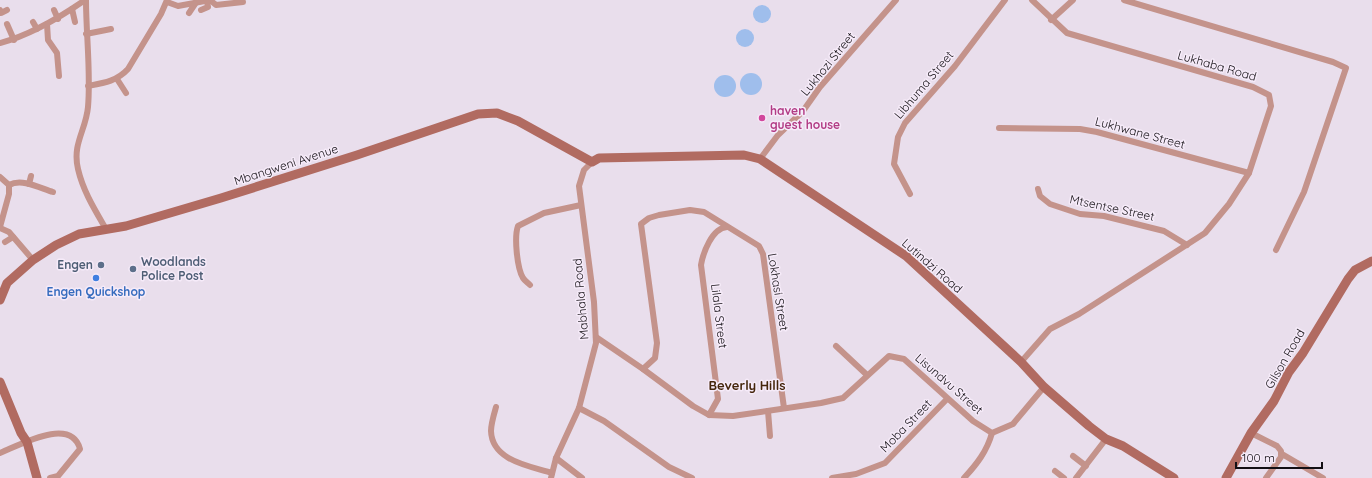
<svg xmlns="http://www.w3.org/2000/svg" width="1372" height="478" viewBox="0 0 1372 478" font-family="Quicksand,sans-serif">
<rect width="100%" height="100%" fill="#e9deec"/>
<g fill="#9fbeec">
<circle cx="762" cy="14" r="9"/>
<circle cx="745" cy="38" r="9"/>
<circle cx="751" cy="84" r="11"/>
<circle cx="725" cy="86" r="11"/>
</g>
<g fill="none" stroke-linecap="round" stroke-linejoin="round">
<g stroke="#c4938b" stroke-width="6">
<path d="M 86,0 C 86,35 91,72 88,107 C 86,130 72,144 78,169 C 83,191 95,210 106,229"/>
<polyline points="210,0 216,5 243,2"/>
<polyline points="1124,0 1333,62 1346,68 1304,192 1276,250"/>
<polyline points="167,2 178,6 210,0"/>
<polyline points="72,9 75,22"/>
<polyline points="0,10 1,13 7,10"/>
<polyline points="54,10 58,19"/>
<polyline points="201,10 208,7 207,1"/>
<polyline points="189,13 195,4"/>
<polyline points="1051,20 1073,0"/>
<polyline points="33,22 37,29"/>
<polyline points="7,24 14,40"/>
<polyline points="47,24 48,40 57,53 59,76"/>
<polyline points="86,34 111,29"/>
<path d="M 0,43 C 31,35 59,18 85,0"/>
<polyline points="117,79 126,93"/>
<path d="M 88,86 C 104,83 117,81 128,69 L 161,14 L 167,0"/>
<polyline points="999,128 1080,129 1097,132 1249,173"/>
<polyline points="760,159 778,135 803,111 820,87 896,0"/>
<polyline points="0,177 9,185 9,194 0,227"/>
<polyline points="29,184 31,176"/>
<path d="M 9,185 C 22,178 40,188 53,192"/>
<polyline points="1038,189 1040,196 1050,204 1080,214 1104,216 1164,231 1187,245"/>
<polyline points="910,194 894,164 898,137 905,123 955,66 1005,0"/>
<polyline points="0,228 9,232 33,260"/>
<polyline points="5,242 13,237"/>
<path d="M 530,285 C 528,283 525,281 523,278 C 517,268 514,237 518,226 L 544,213 L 581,205"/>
<polyline points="596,337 643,369 693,406 709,415 733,416 821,403 843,398 889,356 904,359 973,421 992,433 1013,424 1044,387"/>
<polyline points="836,346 867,375"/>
<polyline points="1021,362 1050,329 1079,314 1205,233 1229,204 1249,173 1271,106 1269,95 1253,87 1067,33 1032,0"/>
<polyline points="643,369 655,358 657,343 641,224 649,218 659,215 690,210 704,212 759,246 763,254 784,408"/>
<path d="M 496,407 C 494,414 491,424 491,431 C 492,461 530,466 552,473"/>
<polyline points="579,408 604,421 669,467 692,478"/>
<polyline points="768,411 770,436"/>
<path d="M 709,415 L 718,399 L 701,265 C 703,253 712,228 727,227"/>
<polyline points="1251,433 1277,446 1281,451 1281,457 1266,478"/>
<path d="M 0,453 C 20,445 71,416 80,449 L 58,476 L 50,478"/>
<polyline points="1282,454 1323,478"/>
<polyline points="1073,456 1086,466"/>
<polyline points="556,458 582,478"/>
<polyline points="1055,471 1064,478"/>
<polyline points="551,478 556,458 579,408 596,343 594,302 579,186 584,170 592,162"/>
<polyline points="832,478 856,474 885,463 947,399"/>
<path d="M 964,478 C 977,464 987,451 992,433"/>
<polyline points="1076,478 1106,439"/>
</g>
<g stroke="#b16b61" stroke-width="9">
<polyline points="0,300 7,283 33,260 56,245 79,234 126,226 221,198 357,155 478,114 497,113 518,121 592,162 599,158 744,155 760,159 906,256 1021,362 1044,387 1089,426 1106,439 1123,446 1174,478"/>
<polyline points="0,382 21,433 27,442 37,478"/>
<polyline points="1226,478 1251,433 1274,401 1289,372 1303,353 1348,279 1355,270 1372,261"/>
</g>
</g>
<circle fill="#d1479c" stroke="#f6ebf9" stroke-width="1.5" cx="762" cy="118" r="4"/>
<g fill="#5c6f8a" stroke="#f6ebf9" stroke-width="1.5">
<circle cx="101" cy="265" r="4"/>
<circle cx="133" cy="269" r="4"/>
</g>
<circle fill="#3f7fe0" stroke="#f6ebf9" stroke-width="1.5" cx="96" cy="278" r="4"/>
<g text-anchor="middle" stroke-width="3" stroke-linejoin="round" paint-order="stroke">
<g font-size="12" fill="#130f14" stroke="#f6ebf9">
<text transform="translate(828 64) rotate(-51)" y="4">Lukhozi Street</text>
<text transform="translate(1217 66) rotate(16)" y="4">Lukhaba Road</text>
<text transform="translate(924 85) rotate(-50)" y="4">Libhuma Street</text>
<text transform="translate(1140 133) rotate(15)" y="4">Lukhwane Street</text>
<text transform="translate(286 165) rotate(-18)" y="4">Mbangweni Avenue</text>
<text transform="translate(1112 208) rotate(12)" y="4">Mtsentse Street</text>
<text transform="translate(932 266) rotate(41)" y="4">Lutindzi Road</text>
<text transform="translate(778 292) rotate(81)" y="4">Lokhasi Street</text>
<text transform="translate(581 299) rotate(-95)" y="4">Mabhala Road</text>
<text transform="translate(719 316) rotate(83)" y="4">Lilala Street</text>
<text transform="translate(1285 359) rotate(-60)" y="4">Gilson Road</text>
<text transform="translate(949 384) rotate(41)" y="4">Lisundvu Street</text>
<text transform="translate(906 426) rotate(-46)" y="4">Moba Street</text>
</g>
<g font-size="12" font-weight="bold" fill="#b23c85" stroke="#f6ebf9" text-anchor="start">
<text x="770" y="115">haven<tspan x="770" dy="14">guest house</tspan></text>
</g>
<g font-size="12" font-weight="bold" fill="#4e5e75" stroke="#f6ebf9" text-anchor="start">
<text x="141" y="266">Woodlands<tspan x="141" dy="14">Police Post</tspan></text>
<text x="93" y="269" text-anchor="end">Engen</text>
</g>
<g font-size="12" font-weight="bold" fill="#366cbe" stroke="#f6ebf9">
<text x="96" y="296">Engen Quickshop</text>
</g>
<g font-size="13" font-weight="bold" fill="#44250b" stroke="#f6ebf9">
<text x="747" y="390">Beverly Hills</text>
</g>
</g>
<path d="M1236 462v6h86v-6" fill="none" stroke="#130f14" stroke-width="2"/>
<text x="1242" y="462" font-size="12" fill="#130f14" stroke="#f6ebf9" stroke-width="3" paint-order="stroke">100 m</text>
</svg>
